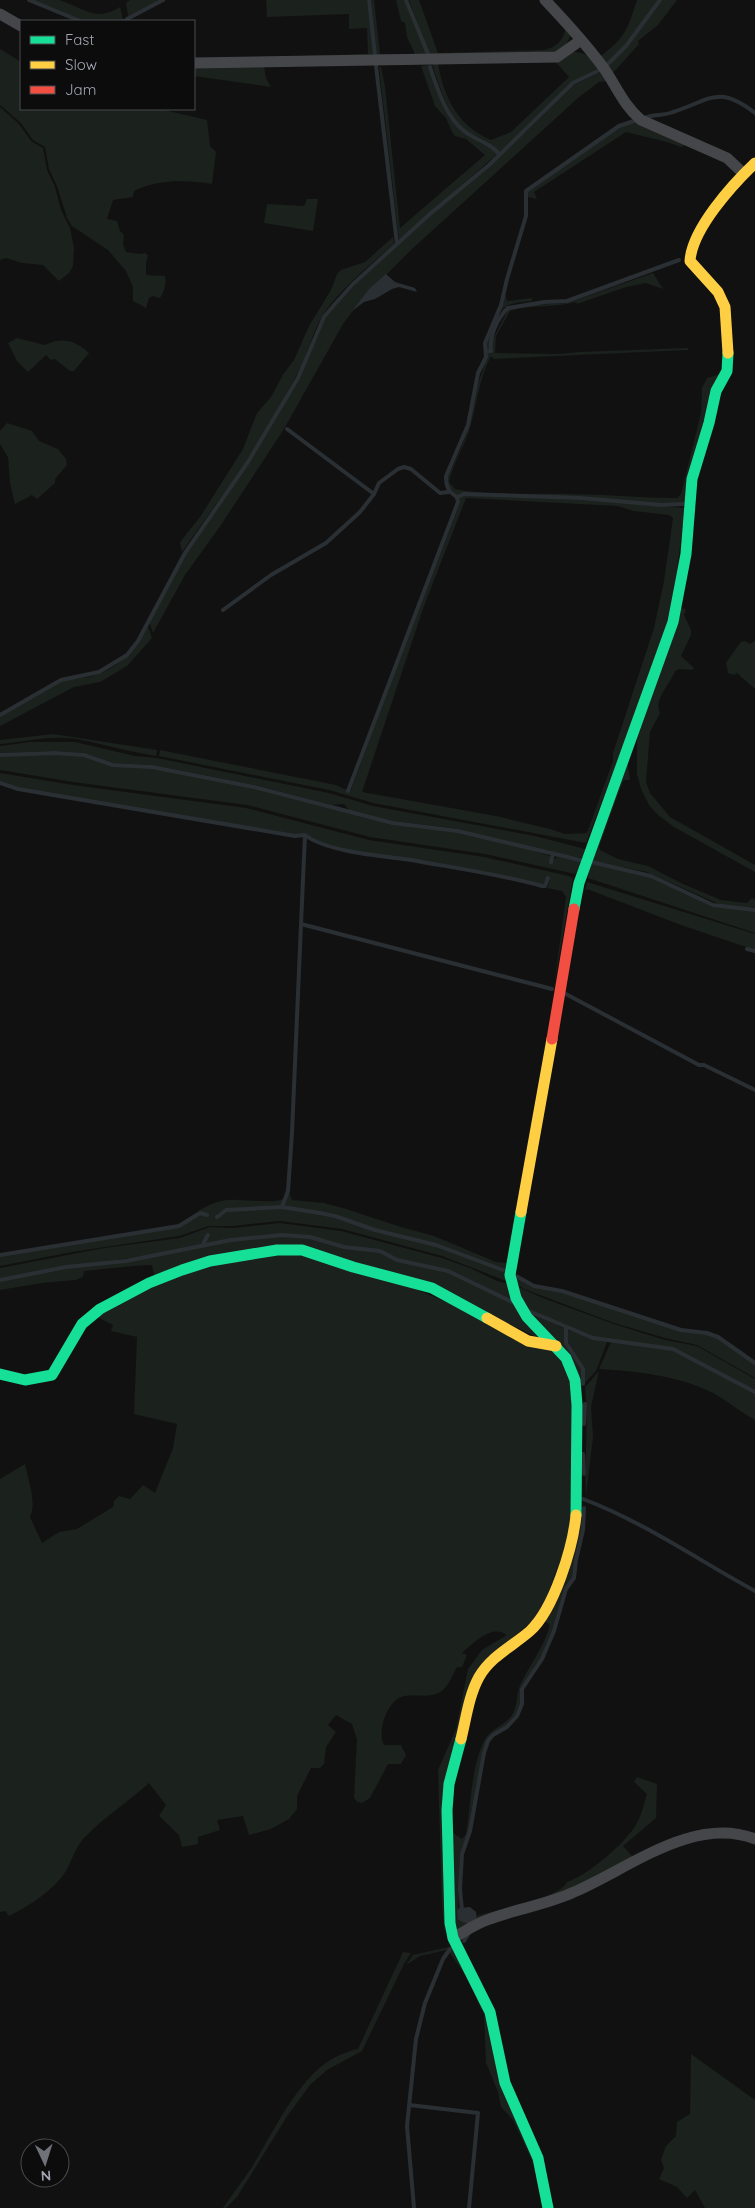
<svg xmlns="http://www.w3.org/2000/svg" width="755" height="2208" viewBox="0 0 755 2208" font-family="Quicksand,sans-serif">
<rect width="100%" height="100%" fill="#111"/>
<g fill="#1b211c" fill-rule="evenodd">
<path d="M 31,0 C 40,0 51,0 59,0 C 83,7 95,23 120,7 L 123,20 L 82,21 Z"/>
<polygon points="130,0 160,0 128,16 126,3"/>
<polygon points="266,0 367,0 374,57 264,57 368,54 367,28 349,29 349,14 267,17"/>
<polygon points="371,0 374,0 380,54 415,54 407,37 405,23 401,21 396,0 405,0 407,3 427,54 377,58"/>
<path d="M 409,0 L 419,0 L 438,53 L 544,50 C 557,47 564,40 566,26 L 571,35 L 566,45 L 556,53 L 430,57 Z"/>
<path d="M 637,0 L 658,0 L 625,45 L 605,65 L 599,57 C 625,39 628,28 637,0 Z"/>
<polygon points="662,0 677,0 658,25 638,41 639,44 612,74 608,67 627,46"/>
<path d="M 0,49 L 21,62 L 21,109 L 160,109 L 207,120 L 210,146 L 216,152 L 212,184 C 187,180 157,179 134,191 L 133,197 L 113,200 L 107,219 L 117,221 L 120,231 L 124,235 L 123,244 L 126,252 L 139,254 L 145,253 L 148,255 L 146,263 L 146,275 L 165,276 C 167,283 164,292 160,298 L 153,296 L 149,298 L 146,308 L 133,301 L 133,287 L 126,271 L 108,250 L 72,226 L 67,218 L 57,186 L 49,169 L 45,147 L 33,140 L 21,123 L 0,105 Z"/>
<path d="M 574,52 C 586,51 592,60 600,68 L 572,82 L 529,126 L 499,152 C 492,140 477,138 466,131 C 449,118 438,83 432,64 L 438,64 C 444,98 458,126 491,140 L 511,132 L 569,77 L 553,59 Z"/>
<path d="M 428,65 C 435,88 444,118 465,133 C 475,140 490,144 497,154 L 399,241 L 379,67 L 381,67 L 385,87 L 400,228 L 485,155 L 466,139 L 455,136 L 452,132 L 446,118 L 435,106 L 421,66 Z"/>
<polygon points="194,66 264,67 266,78 271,87 194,76"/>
<polygon points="603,71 609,81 599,82 578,98 411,250 361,300 343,324 284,429 221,525 185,575 153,633 149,621 186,554 250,461 299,379 326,317 335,305 375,265 530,128 574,85"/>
<polygon points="0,107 19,124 31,141 43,148 47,170 55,187 61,210 70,228 74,248 73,266 69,273 59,281 43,265 22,263 6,258 0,260"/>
<path d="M 639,121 L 686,145 L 681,147 L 667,142 L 626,132 L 534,192 L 537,199 L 528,197 L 528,192 C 553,175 612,125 639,121 Z"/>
<polygon points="307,199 318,199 313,231 264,223 267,204 304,206"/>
<path d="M 393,237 L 394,244 C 372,263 349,282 330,305 C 312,327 309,355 294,380 C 279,407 263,436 246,462 C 225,492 203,522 182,552 L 180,542 L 200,517 L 243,449 L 257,413 L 271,397 L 284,373 L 294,360 L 309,326 L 331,290 L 337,274 L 341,270 L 365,262 Z"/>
<path d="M 653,273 L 663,289 L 646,283 L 626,287 L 577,304 L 576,302 C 555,308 532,304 510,311 L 496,336 L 495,353 L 558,354 L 579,352 L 688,348 L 688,350 L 494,359 L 491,356 C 478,380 477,406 469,431 C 463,449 453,464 449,482 L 455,489 C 490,496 530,493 566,494 C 603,494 640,498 677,498 L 681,494 L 701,413 L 702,388 L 707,378 L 721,374 L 685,503 L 662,504 L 579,497 L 456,494 L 448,486 L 448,476 L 461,448 L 470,424 L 477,387 L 488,354 L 492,353 L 493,339 L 508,310 L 530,305 L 568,303 Z"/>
<path d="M 505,293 L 507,301 L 532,298 L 532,301 C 524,302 515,302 507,306 C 497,311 488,339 490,350 L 487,350 C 484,331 501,313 505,293 Z"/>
<path d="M 17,338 L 45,345 C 62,337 75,340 89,353 L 74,371 L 70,371 L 55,359 L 51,360 L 46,355 L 28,372 L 17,361 L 8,343 Z"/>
<polygon points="7,423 32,431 39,441 58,449 66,459 67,465 55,479 55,483 37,499 32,495 15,504 10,483 8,457 0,444 0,431"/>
<path d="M 463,495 L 583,500 L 685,508 L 670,624 L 586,843 L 373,803 L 329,790 L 159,756 L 160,750 L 336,785 L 349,791 L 351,790 L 391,681 L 460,503 L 459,497 ZM 466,498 L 617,506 L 634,511 L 669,515 L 673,518 L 664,581 L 654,628 L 613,753 L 613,761 L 587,833 L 565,834 L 550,829 L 496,816 L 362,792 L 424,606 Z"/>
<path d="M 680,608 L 686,609 L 684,615 L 691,630 L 691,635 L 681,656 L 694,668 L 692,670 L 679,669 L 675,671 C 671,683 653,700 660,713 L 650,732 L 646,782 L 650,793 L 670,817 L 755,865 L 755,872 L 674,827 L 658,815 L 649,805 L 641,789 L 637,774 L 637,732 Z"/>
<path d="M 148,626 L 152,638 L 127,666 L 100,682 L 74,687 L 0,726 L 0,716 C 20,705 40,691 61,681 C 69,678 79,679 88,677 C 117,671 133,651 148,626 Z"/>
<path d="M 745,641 L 750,644 L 755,641 L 755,689 L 737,673 L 734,675 L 728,673 L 726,663 C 731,656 735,649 741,642 Z"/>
<path d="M 53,734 L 157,750 L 156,756 C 129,752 103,744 77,739 C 51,735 25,742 0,744 L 0,740 Z"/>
<polygon points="30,742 75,742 135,756 157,758 329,793 373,806 535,836 585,849 584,858 564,855 459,829 394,821 349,810 344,804 332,805 255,785 152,765 114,763 84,753 55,751 0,753 0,746"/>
<polygon points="55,753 84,756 113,766 152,768 254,788 393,824 458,832 519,846 550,856 552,861 557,857 583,862 575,874 485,854 370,837 247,805 73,782 0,770 0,755"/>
<polygon points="627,759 630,780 624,780 621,786 599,847 600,850 618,859 648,866 683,884 721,900 747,903 752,898 755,900 755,908 721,905 647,872 591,861"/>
<path d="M 0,773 L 73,785 L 246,808 L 369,840 L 484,857 L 569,876 L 573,878 L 554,986 L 566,897 L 562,891 L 547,888 L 550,880 L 547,878 L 545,885 L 542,885 C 498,872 453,866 408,859 C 377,854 329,852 305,834 L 295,835 L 18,788 L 0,782 Z"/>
<polygon points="589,863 650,877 712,906 755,911 755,933 588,878"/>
<polygon points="587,882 755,934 755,950 681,925 587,889 585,891"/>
<polygon points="289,1192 292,1200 324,1203 343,1208 401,1227 434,1236 496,1262 509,1263 508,1271 437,1244 375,1229 335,1214 284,1206"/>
<path d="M 283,1199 L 281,1206 L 225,1210 L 218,1213 L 215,1218 L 226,1211 L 282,1208 L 320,1213 L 335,1216 L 374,1231 L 436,1246 L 508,1273 L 506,1281 L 442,1256 L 342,1229 L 280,1221 L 233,1226 L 209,1226 L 179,1236 L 72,1252 L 0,1266 L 0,1256 L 179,1227 L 200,1214 L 208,1216 L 206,1213 L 198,1211 C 207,1206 217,1201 227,1200 C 240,1199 275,1204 283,1199 Z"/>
<path d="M 280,1223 L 341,1231 L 442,1258 L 470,1268 L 497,1281 L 510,1284 L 517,1304 L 448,1271 L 397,1259 L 381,1251 L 344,1246 L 310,1237 L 282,1234 L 205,1244 L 208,1235 L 201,1245 C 135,1261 67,1263 0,1279 L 0,1268 L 104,1248 L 180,1238 L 210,1227 L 233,1228 Z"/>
<path d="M 282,1236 L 309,1238 L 344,1248 L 380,1252 L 397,1261 L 447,1272 L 520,1307 L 548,1343 L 469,1304 L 302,1248 L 155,1279 L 152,1265 C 148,1264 93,1270 84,1271 L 83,1277 L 76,1280 L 42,1283 L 0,1290 L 0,1281 L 66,1268 L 126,1262 L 231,1241 Z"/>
<path d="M 283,1251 L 394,1280 L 554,1347 L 571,1376 L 573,1526 L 541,1613 L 491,1657 L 447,1781 L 445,1937 L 442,1905 L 438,1770 L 456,1729 L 468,1669 L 482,1650 L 507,1635 C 491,1624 475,1642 462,1653 L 467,1655 L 462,1667 L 457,1667 C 453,1674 449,1685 443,1690 C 431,1700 414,1693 401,1697 C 387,1702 377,1732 384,1745 L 401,1745 L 406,1755 L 401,1764 L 388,1764 L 370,1798 L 362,1803 L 357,1802 L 354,1798 L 357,1739 L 352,1724 L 336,1715 L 328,1725 L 336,1732 L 326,1747 L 324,1764 L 320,1768 L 311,1768 L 297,1796 L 297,1809 L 289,1819 L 271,1829 L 249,1835 L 243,1816 L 217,1820 L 220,1830 L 198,1837 L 198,1844 L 182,1847 L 179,1835 L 159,1816 L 166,1805 L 149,1783 C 128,1802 104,1817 85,1837 C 76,1846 72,1860 66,1871 C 54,1890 29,1906 9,1916 L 5,1911 L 0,1912 L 0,1479 L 25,1464 C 28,1479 37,1503 30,1517 L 42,1543 L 59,1532 L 77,1529 L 113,1507 L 114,1501 L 119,1496 L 130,1499 L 143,1485 L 155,1493 L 173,1448 L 177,1424 L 134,1414 L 137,1337 L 111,1331 L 113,1325 L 95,1316 L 176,1275 Z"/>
<polygon points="515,1275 520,1280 534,1287 562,1291 681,1330 707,1333 718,1337 755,1363 755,1378 697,1345 665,1338 614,1323 524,1289 515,1283"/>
<polygon points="514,1285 543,1298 614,1324 665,1340 697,1346 755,1379 755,1391 673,1349 594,1337 557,1323 521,1306"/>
<polygon points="523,1309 565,1329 565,1343 582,1369 581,1377 575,1375"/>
<polygon points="568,1330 607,1342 596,1371 584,1384 584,1369 567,1341"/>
<path d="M 611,1342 L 673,1350 L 755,1393 L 755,1420 C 740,1412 728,1401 713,1393 C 680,1376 636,1371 599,1369 Z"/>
<path d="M 599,1371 L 591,1407 L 593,1437 L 586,1496 C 584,1459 589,1423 585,1387 Z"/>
<path d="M 582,1440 L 582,1530 L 573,1569 L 573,1578 L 565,1588 L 553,1630 L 541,1658 L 521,1688 L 521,1704 L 516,1715 L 506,1726 L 492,1734 L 487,1740 L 483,1753 L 469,1831 L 460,1854 L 458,1920 L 468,1924 L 477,1920 L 477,1916 C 495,1910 561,1898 567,1882 C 588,1875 626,1843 637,1823 C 642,1814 644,1803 647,1794 L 634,1782 L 637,1777 L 657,1784 L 656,1818 L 623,1846 L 633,1857 L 591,1880 L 454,1934 L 450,1831 L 462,1839 L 466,1834 C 471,1805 471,1768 484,1741 C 490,1729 504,1726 512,1715 C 518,1706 516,1693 521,1683 C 532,1661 543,1649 550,1625 L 542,1619 L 564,1570 Z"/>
<polygon points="453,1946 471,1976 537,2171 513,2120 501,2107 498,2092 486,2063 484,2015 466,1976 449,1952 451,1949 420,1956 406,1965 413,1955"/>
<path d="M 403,1952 L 411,1953 L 404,1964 L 362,2051 L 327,2070 L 310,2085 L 288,2115 L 237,2197 L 226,2208 L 223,2208 C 232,2194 243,2181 252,2167 C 270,2137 290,2096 315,2072 C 327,2060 343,2052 358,2049 Z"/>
<polygon points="691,2054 755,2100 755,2208 705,2208 695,2190 687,2198 677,2187 659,2179 664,2168 661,2160 666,2146 676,2136 677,2122 690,2114"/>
</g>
<g fill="#2a2f34">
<polygon points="386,274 395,282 415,288 417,292 399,287 392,289 375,299 364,302 352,311 370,288"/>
<polygon points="470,1907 476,1912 477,1920 468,1924 458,1920 457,1911 459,1908"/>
</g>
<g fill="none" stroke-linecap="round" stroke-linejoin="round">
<g stroke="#2a2f34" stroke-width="4">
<polyline points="29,0 80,21"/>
<polyline points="369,0 375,55"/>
<polyline points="406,0 428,54"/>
<polyline points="127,19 163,0"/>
<polyline points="123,21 124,21"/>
<polyline points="376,66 397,244"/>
<path d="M 430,67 C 437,88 446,117 464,131 C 475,140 490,142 499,154"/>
<path d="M 644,118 C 654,114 663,116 673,112 C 711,100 718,84 755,113"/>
<path d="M 486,352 L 491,351 C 489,337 497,318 508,308 L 544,302 L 567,301 L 679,260"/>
<polyline points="287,429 374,494"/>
<polyline points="457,497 464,494 580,498 662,505 683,504"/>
<polyline points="223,610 271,575 326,543 360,512 374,494 379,483 398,469 404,467 411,469 440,493 449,492"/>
<polyline points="0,715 61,680 99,672 127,655 138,641 185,553 248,462 298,378 324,317 334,305 353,284 430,214 489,165 573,83 604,68 626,46 660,0"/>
<polyline points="0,755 55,753 84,755 113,765 152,767 254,787 393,823 458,831 584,861"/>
<polyline points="0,783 18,789 295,836 305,835"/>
<path d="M 348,791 L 458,502 L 457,497 C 448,491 446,487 446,476 L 468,425 L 478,373 L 486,357 L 485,343 L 501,305 L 507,279 L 526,216 L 526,191 L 619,126 L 637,120"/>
<polyline points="551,862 553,854"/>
<polyline points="591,862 651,876 713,905 755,910"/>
<path d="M 301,924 L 305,835 C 327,852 382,856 411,860 C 455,868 499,874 542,886 L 545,886 L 548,878"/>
<polyline points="747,949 755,951"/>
<polyline points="564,993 699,1065 704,1065 755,1090"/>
<polyline points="282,1207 288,1191 292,1133 301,924 552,989"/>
<polyline points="217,1217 226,1210 282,1207 320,1213 335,1216 375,1230 436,1245 503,1270"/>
<polyline points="202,1246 208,1235"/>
<polyline points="0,1255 179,1226 200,1213 207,1215"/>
<polyline points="516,1276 534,1286 562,1291 681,1330 707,1333 718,1337 755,1363"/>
<polyline points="0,1280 66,1267 126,1261 231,1240 282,1235 310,1237 344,1247 380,1251 397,1260 448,1271 512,1302"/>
<polyline points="529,1311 593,1338 673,1349 755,1392"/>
<polyline points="566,1327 566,1343 583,1369 583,1384"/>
<polyline points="584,1424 585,1404"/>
<polyline points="583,1454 584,1474"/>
<path d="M 583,1499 C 644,1522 698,1560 755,1591"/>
<polyline points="462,1910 460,1889 462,1854 470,1831 484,1753 488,1741 493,1735 507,1727 517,1716 522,1704 522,1689 542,1659 554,1631 566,1589 574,1578 576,1560 583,1530 584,1508"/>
<polyline points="464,1941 469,1933"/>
<polyline points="409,2105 478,2113 469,2208"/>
<polyline points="414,2208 407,2126 416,2039 425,2003 443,1959 450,1949"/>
</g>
<g stroke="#45464a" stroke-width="11">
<path d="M 545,0 C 565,21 585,43 603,67 C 616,85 623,105 641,120 L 727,158 L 743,173"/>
<polyline points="0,14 21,26"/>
<polyline points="194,63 557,57 581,40"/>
<path d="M 453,1938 C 464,1932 475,1924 487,1920 C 515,1909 546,1905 574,1892 C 628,1869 694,1815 755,1839"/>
</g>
<g stroke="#16e098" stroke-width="11">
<polyline points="574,909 579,883 673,622 686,554 692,479 709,423 716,391 727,371 728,353"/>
<polyline points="521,1212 510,1275 516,1298 527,1317 566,1358 575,1380 577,1405 576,1515"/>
<polyline points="0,1374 25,1380 52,1375 82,1324 100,1309 149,1283 182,1270 210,1261 277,1250 302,1250 353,1267 432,1288 487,1318"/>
<polyline points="461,1739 449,1784 447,1810 450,1923 453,1938 490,2012 505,2083 538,2158 548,2208"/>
</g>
<g stroke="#ffcf43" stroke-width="11">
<path d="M 728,353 L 725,307 L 718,292 L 690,261 C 692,229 732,185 755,163"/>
<polyline points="521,1212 552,1039"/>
<polyline points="487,1318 528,1341 556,1346"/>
<path d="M 461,1739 C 466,1719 469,1695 479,1677 C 491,1656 513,1646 530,1631 C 554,1609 573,1547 576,1515"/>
</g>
<polyline stroke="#f24e42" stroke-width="11" points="552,1039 574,909"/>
</g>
<rect x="20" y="20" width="175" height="90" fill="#0c0c0d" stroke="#484a4f"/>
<rect x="30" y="36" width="25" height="8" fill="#16e098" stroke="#484a4f"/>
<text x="65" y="45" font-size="15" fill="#a3a6b1">Fast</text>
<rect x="30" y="61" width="25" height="8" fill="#ffcf43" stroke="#484a4f"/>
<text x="65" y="70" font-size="15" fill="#a3a6b1">Slow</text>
<rect x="30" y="86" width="25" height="8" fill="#f24e42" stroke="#484a4f"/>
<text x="65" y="95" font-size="15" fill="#a3a6b1">Jam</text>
<g transform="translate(45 2163) rotate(176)"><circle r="24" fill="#0c0c0d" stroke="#484a4f"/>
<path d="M0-4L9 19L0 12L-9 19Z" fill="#707279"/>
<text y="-8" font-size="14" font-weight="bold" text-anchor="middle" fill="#a3a6b1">N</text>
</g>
</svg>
